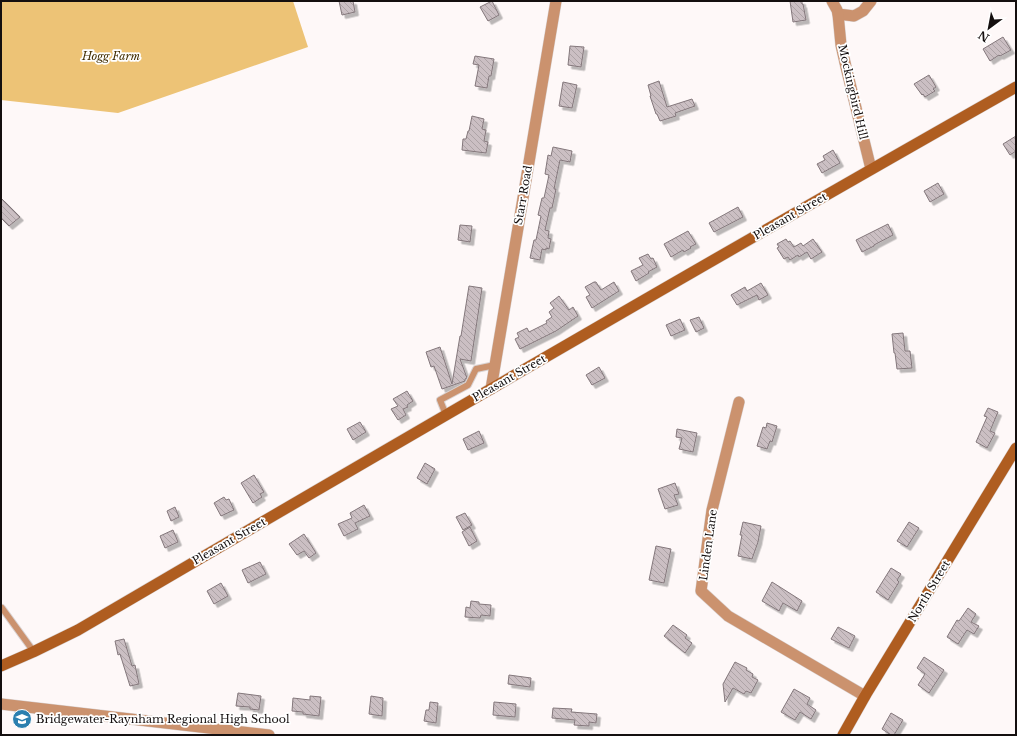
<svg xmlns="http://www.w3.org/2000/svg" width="1017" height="736" viewBox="0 0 1017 736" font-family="'Libre Baskerville',serif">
<defs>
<pattern id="building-back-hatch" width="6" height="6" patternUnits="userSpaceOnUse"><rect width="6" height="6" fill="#cbbfc3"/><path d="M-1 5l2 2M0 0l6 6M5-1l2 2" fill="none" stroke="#ada3a6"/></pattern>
<filter id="shadow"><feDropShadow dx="3.5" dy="3.5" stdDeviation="0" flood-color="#0004"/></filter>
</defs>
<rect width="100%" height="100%" fill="#fef8f8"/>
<polygon fill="#edc376" points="1,1 293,1 308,47 118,113 1,100"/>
<g fill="url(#building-back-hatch)" stroke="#83777b" filter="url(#shadow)">
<polygon points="339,1 353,1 355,12 342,15"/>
<polygon points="492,1 499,15 488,21 480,7"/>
<polygon points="790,1 802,1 802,4 803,4 806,20 793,22"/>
<polygon points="1003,37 1011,50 1000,56 999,55 990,61 983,49"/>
<polygon points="570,46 584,47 581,67 568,65"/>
<polygon points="475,56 494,59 491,76 489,76 487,88 475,86 479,65 473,64"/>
<polygon points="929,75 936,87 933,89 935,91 925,97 923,94 922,95 914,84"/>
<polygon points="659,81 667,107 692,99 695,106 675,113 676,116 660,121 657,114 656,114 650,96 651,96 648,85"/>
<polygon points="563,82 577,85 572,108 559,106"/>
<polygon points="472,116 484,119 482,129 486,130 484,141 488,142 486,153 462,150 463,139 466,139 468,131 469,131"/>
<polygon points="1016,136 1016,151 1010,155 1003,144"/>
<polygon points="553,147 572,151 570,162 560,160 554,189 556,189 552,208 550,208 545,230 549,231 548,238 551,239 549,249 546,248 546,250 542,249 540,260 530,258 534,240 536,240 541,216 538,215 542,198 544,198 549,175 545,174 548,155 551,156"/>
<polygon points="833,150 840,163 822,173 817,164 825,160 823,156"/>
<polygon points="938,183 944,194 930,202 924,191"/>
<polygon points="1,198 20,217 9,226 1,218"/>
<polygon points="738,207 743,217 714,232 709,223"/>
<polygon points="888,224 893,235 874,245 874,246 862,252 856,240"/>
<polygon points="460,225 472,226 470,242 458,240"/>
<polygon points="688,231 696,244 690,247 691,248 684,252 683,250 671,257 664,244"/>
<polygon points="786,239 788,242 790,241 794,247 801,243 803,246 813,239 822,252 811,259 807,252 799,257 798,255 790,260 788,257 784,259 777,248 779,247 777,244"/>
<polygon points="648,254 651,259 653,258 657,267 648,272 649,273 636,281 631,271 643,265 639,258"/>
<polygon points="594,282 596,282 601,290 614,282 619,291 592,308 586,297 590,295 585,287"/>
<polygon points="761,283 768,295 759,300 757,295 737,305 731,295 745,287 747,291"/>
<polygon points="469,286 482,288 471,361 460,359 467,378 465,379 465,381 442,389 434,366 431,367 426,352 440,347 452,384 460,336 461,336"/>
<polygon points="559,296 569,310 573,307 578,316 556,331 520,349 515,339 519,337 517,333 527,328 529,332 547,323 546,321 552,317 549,312 554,308 550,303"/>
<polygon points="699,317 704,328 696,332 690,320"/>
<polygon points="680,319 685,330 671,336 666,325"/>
<polygon points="903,333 905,351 910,351 912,368 897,369 895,353 894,353 892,334"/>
<polygon points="599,367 605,378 592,385 586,375"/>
<polygon points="407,391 413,401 407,405 408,407 403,409 406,415 398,420 391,409 398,406 393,399"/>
<polygon points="988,408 998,412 990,431 995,433 987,448 976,442 987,417 984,416"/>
<polygon points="360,422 366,432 353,440 347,429"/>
<polygon points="767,423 777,426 772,442 770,441 767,449 757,446 763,427 766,428"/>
<polygon points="677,429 697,433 693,452 679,449 682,438 676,437"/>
<polygon points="479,431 484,443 468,450 463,439"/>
<polygon points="425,463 435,469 427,484 417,478"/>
<polygon points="254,475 264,492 260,494 262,497 253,503 241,483"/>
<polygon points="675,483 679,494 674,495 678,505 665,509 658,489"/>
<polygon points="224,497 226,500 229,499 234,510 221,516 214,503"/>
<polygon points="364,505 370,516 355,523 358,529 344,536 338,524 352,518 350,513"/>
<polygon points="175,507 179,517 171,521 167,511"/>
<polygon points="465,513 472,525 463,530 456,517"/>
<polygon points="743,522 761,526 758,542 752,559 738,556 742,535 740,535"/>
<polygon points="909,522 919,528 907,547 897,541"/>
<polygon points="470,527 477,541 469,546 462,532"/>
<polygon points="173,530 178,542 165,548 160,536"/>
<polygon points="304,534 316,553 309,558 304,551 297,555 289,544"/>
<polygon points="656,546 671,549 664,583 649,580"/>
<polygon points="260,562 266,574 248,583 242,570"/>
<polygon points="891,568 901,574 897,580 899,582 888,600 876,592"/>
<polygon points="772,582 802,601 797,611 783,603 779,611 762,601"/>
<polygon points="221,583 228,596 214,604 207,591"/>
<polygon points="471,601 479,602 479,604 491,605 490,616 481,615 480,618 465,617 466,607 470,608"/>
<polygon points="968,608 976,614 971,622 979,626 974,634 967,630 958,644 947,637 957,620 959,621"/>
<polygon points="673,625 687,635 685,638 692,643 685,653 664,636"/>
<polygon points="838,627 855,636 849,648 831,639"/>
<polygon points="124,639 132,666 135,665 139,684 130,686 120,654 118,655 115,641"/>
<polygon points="924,657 944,670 929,693 918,685 925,674 917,668"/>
<polygon points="735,662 747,668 746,670 753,674 752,677 758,680 751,693 746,691 744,694 733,688 725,702 723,684"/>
<polygon points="509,675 531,678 530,687 508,684"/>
<polygon points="794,689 810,698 807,704 816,710 811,719 800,712 795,720 781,712"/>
<polygon points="238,693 261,696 259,710 250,709 250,707 236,706"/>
<polygon points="310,696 321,697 319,716 303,714 303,712 292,711 293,698 310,700"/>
<polygon points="371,696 383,698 382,716 369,714"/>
<polygon points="430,702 438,703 436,723 424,721 426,710 429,710"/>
<polygon points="494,702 516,704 515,717 493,715"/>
<polygon points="553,708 572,709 571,712 597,714 596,723 589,722 589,726 574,725 575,720 552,718"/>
<polygon points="891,713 903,720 894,735 891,735 882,729"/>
</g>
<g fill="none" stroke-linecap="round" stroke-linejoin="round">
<defs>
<g id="service">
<polyline points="446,415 440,400 468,385 476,369 495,365"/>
<polyline points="2,608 34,652"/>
</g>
<g id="minor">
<polyline points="832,1 837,10 838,14 854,16 863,11 871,1"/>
<polyline points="838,14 841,45 846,67 871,169"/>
<polyline points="491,389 556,1"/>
<polyline points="739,402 712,510 701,591 728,616 865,696"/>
<polyline points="1,704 269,735"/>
</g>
<g id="secondary">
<path d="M 1,666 L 33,652 L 78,630 C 390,447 702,265 1016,87"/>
<polyline points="843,735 865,696 1016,448"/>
</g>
</defs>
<use href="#service" stroke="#d9d3d3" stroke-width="8"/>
<use href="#minor" stroke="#d9d3d3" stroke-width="12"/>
<use href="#secondary" stroke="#d9d3d3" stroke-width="12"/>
<use href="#service" stroke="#cb926e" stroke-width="6"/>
<use href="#minor" stroke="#cb926e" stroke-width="11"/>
<use href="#secondary" stroke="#af5d20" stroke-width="11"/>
</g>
<defs>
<symbol id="school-disc" viewBox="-11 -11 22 22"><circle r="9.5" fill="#2b7faf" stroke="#fff"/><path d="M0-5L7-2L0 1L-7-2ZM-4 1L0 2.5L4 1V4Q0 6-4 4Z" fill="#fff"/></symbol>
</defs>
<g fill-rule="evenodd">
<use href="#school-disc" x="11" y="708" width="22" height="22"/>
</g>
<g text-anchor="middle" stroke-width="3.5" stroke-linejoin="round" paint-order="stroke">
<g font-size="11" font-style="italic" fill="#422e02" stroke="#fff">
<text x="111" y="60">Hogg Farm</text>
</g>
<g font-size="11" fill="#140f0f" stroke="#fff">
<text transform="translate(853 92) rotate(77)" y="4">Mockingbird Hill</text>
<text transform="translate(523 195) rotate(-80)" y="4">Starr Road</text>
<text transform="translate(790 216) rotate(-30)" y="4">Pleasant Street</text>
<text transform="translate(509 378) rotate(-30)" y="4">Pleasant Street</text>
<text transform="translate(229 541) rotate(-30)" y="4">Pleasant Street</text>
<text transform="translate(708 545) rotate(-82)" y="4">Linden Lane</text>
<text transform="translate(929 591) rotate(-59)" y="4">North Street</text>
</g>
<g font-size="11" fill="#140f0f" stroke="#fff" text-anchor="start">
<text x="36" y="723">Bridgewater-Raynham Regional High School</text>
</g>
</g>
<rect width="1017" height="736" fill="none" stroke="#140f0f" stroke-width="4"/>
<g transform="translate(989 28) rotate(212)" stroke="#ffffff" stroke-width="3" paint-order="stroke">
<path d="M0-3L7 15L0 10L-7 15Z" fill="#140f0f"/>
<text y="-6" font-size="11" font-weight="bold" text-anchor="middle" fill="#140f0f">N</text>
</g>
</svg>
